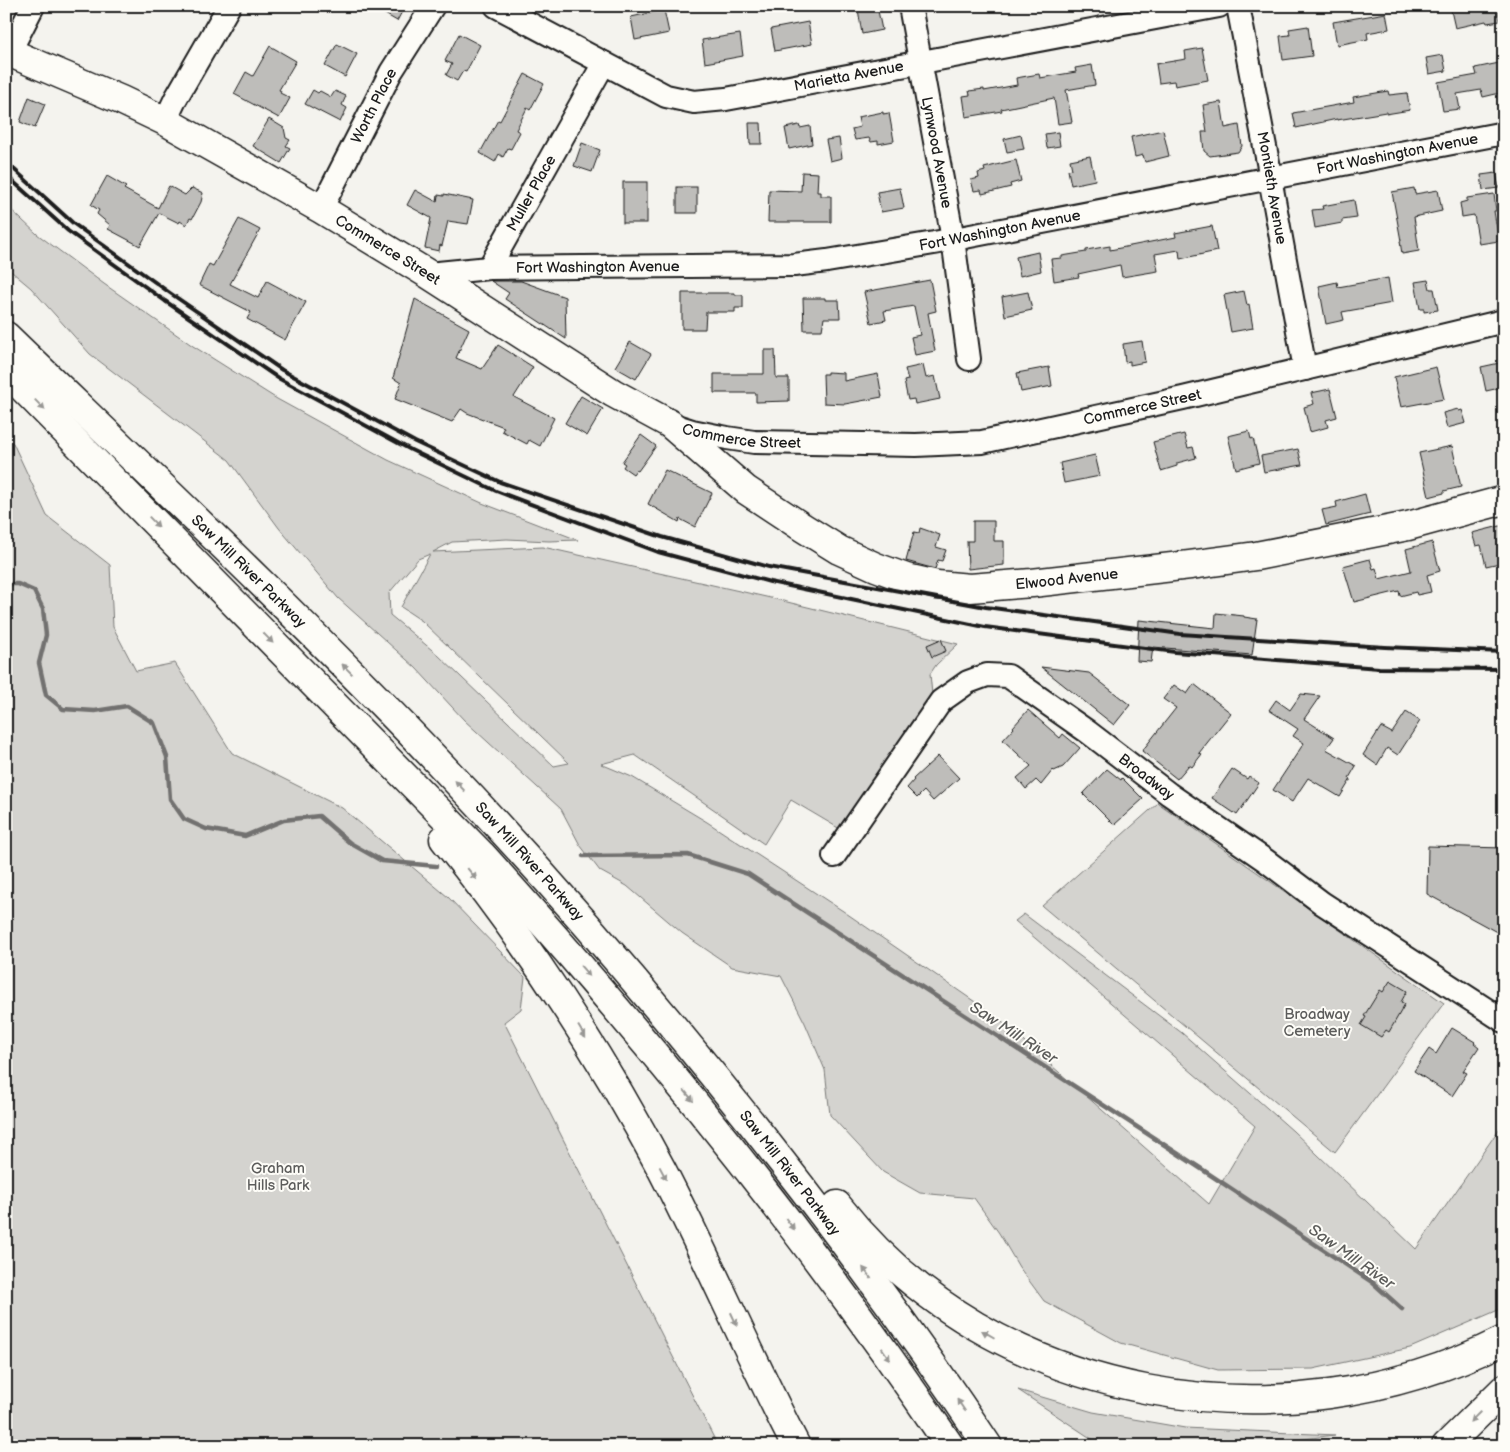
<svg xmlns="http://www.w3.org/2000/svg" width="1510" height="1452" viewBox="0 0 1510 1452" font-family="'Balsamiq Sans',sans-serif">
<rect width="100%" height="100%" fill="#f4f3ee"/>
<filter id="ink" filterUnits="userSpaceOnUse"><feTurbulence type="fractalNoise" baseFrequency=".02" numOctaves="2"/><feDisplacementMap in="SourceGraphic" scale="10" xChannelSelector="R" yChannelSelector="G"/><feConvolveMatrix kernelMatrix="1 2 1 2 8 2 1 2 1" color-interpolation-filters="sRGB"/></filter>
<g filter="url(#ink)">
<g fill="#d4d3cf" stroke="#787876" fill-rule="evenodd">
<path d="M 6,205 L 37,234 L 104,284 L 193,346 L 277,399 L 388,460 L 482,503 L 578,540 L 549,541 L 507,539 L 452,542 L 433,552 L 543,547 L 775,599 L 958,644 L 936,665 L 930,674 L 932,694 L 840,829 L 791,800 L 764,844 L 635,755 L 601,764 L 632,777 L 707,822 L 843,911 L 994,1015 L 1209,1204 L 1255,1126 L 1015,921 L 1024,914 L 1182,1033 L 1293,1131 L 1416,1249 L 1504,1122 L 1504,1306 L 1496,1311 L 1410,1348 L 1313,1369 L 1218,1370 L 1121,1343 L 1044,1301 L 1019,1267 L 999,1233 L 974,1198 L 920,1193 L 883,1172 L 830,1115 L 825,1070 L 805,1023 L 781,976 L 732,967 L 682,933 L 627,886 L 600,871 L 580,845 L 561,809 L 464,720 L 416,668 L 338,598 L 279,528 L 229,460 L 90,354 L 31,288 L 6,267 ZM 430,554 L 401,607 L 422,621 L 569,763 L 554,766 L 438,655 L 390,615 L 389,593 L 418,559 Z"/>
<polygon points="6,438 13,443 47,516 110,565 113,627 136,671 175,663 232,753 342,808 448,897 525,977 521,1009 504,1022 718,1446 6,1446"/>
<polygon points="1158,803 1444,1003 1335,1152 1042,906"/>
<polygon points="1018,1390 1093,1412 1185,1428 1335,1435 1249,1446 1132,1446 1095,1441"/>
</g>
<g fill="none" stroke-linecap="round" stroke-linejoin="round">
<g stroke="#72716f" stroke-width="4.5">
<polyline points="6,584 18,584 34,591 43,609 46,635 39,663 46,695 63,709 95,711 127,706 154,723 167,757 170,799 184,819 206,829 245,836 284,820 319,816 350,843 382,861 436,866"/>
<polyline points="583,856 688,855 748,874 1200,1168 1372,1282 1402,1309"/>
</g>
</g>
<g fill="#bebdba" stroke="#1c1c1c">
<polygon points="371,6 405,6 397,21"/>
<polygon points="872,6 877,6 882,30 862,34 858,9"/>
<polygon points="1450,6 1497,6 1500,21 1487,23 1486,21 1455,28"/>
<polygon points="664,10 669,33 635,40 631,17"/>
<polygon points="1386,13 1389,29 1367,33 1368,39 1337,45 1333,22"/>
<polygon points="808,22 812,44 775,51 771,29"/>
<polygon points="1308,26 1312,56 1283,60 1280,36 1290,35 1289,29"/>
<polygon points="459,34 480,45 466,72 463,71 457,81 446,75 452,64 445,61"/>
<polygon points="740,34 743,56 705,63 702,40"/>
<polygon points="337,44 357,54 345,77 325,66"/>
<polygon points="270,46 296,61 279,90 281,91 280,93 290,98 279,118 234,94 246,72 253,76"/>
<polygon points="1202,48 1208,80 1175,86 1174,81 1159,83 1156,64 1186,59 1185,51"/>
<polygon points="1443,55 1446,71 1429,74 1426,58"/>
<polygon points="1504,62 1504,91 1500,91 1500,93 1483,97 1481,90 1457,94 1460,109 1443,111 1438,82 1477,75 1475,68"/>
<polygon points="1092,65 1095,85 1066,90 1072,122 1058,124 1054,98 1001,109 1002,111 966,117 963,96 970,95 969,91 984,89 984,91 1017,85 1016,78 1039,74 1040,78 1076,72 1075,68"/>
<polygon points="525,74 544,84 530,110 527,108 516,130 520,132 511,149 508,148 503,157 499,154 495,162 480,153 498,120 500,121"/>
<polygon points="313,90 318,93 320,91 331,97 335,91 346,96 342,105 347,108 340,122 305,104"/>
<polygon points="1388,91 1389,95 1407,93 1410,110 1386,114 1386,112 1337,120 1337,119 1296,128 1293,113 1354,102 1353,97"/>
<polygon points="29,97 45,104 35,128 20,122"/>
<polygon points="1221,102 1225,128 1239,125 1242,146 1238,152 1210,156 1204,151 1202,132 1207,132 1203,105"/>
<polygon points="883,112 883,114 889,113 894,141 878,144 878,141 871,142 869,138 855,140 852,129 860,127 858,117"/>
<polygon points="269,119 284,128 286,138 290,140 286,146 290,148 281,163 253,146"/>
<polygon points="749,123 761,123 762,144 750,144"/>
<polygon points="799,125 800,128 810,126 812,144 789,149 785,128"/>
<polygon points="1163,130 1169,156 1145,162 1143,155 1135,157 1131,137"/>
<polygon points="1058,132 1060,146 1047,148 1045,134"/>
<polygon points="1021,135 1024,149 1007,152 1004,139"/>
<polygon points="839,138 842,158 830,161 826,140"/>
<polygon points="582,143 600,150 592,172 574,166"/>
<polygon points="1090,156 1095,180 1071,185 1068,170 1072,169 1070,160"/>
<polygon points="1016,160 1021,181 1010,184 1011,187 982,194 981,190 974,191 971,180 979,178 978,173 985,171 984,168"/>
<polygon points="802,172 818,173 817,192 821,192 821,196 831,196 831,222 768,222 769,190 801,191"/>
<polygon points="1496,173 1499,188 1483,190 1481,175"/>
<polygon points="107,176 126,187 124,189 158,208 169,186 185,195 192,188 203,193 201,202 192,219 190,218 186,225 180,221 179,223 159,213 140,246 108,229 110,225 97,214 99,210 91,205"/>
<rect x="623" y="182" width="24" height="41"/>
<rect x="677" y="187" width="20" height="26"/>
<polygon points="900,188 904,208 881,212 877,192"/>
<polygon points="1414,188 1415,194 1438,190 1442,211 1414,217 1419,251 1402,254 1400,241 1401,241 1392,192"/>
<polygon points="415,190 437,202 438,195 444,196 444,194 473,200 468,224 448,221 442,246 440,245 439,251 425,248 431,218 407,205"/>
<polygon points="1494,194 1496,211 1494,211 1499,241 1479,244 1474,215 1462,217 1460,203 1467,201 1467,198"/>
<polygon points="1354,200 1357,218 1342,220 1342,223 1315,228 1312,210 1323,209 1322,206"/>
<polygon points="239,219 260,230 230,284 258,298 267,281 306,302 285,340 247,319 251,312 199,285 209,264 213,266"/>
<polygon points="1212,226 1217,251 1180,259 1179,250 1155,254 1158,271 1122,277 1120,265 1078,274 1079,277 1054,281 1051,259 1062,258 1062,256 1086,252 1086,250 1110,246 1110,250 1176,237 1175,233"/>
<polygon points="1038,252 1041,271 1020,276 1016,257"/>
<polygon points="1388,278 1392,303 1342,312 1344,320 1326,324 1319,286 1337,282 1338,287"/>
<polygon points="930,280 936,311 928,313 935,351 915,355 911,337 920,335 914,306 884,311 886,320 871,323 864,292"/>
<polygon points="1428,280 1430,289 1434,289 1438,310 1424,312 1424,309 1420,309 1415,282"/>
<polygon points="491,281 521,281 565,297 566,339 505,299 509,293"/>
<polygon points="1244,291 1247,305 1249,304 1253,328 1231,332 1224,295"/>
<polygon points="1028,292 1032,310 1005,316 1002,297"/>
<polygon points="682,293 735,293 735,295 743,295 743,308 735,308 735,312 706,312 705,329 682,329"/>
<polygon points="803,298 825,298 825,300 839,300 840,318 824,318 822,330 804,330"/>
<polygon points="415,299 469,329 456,358 482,369 498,345 533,367 514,397 554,418 540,446 529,440 527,444 502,431 504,427 467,413 461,409 452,422 395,399 401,383 393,378"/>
<polygon points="1142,341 1145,362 1130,365 1130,361 1125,362 1123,344"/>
<polygon points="630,342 651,354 636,379 615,367"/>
<polygon points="764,350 775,350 776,378 789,378 789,401 756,402 756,393 714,393 714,374 764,374"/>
<polygon points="1504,362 1504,387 1486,391 1481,367"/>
<polygon points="923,365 926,378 935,376 940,399 915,404 914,399 908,400 904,381 908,380 905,369"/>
<polygon points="1049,367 1052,386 1021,392 1017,373"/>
<polygon points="1436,367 1444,399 1401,407 1394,377"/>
<polygon points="827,372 844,373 844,381 878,374 882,397 845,404 824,403 823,374 827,374"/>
<polygon points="1330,389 1337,417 1326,420 1328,427 1310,432 1304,407 1314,404 1311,393"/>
<polygon points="581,396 603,409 587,436 565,423"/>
<polygon points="1458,409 1459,411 1462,410 1466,423 1447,428 1443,413"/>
<polygon points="1249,431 1251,439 1253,438 1259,463 1236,469 1228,436"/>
<polygon points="1184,434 1188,448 1193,447 1196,458 1177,463 1177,466 1161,471 1153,442"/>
<polygon points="641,435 656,446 638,471 636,470 633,474 623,467 625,464 622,462"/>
<polygon points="1452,446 1461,487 1444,491 1444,493 1429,497 1419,453"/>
<polygon points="1298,449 1302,465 1264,472 1261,456"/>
<polygon points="1095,455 1100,476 1064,483 1060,463"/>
<polygon points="665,470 712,493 695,527 680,519 679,522 648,504"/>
<polygon points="1365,494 1370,514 1326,525 1322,510 1337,507 1336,502"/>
<polygon points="973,521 994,521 994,541 1004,541 1004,565 968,569 967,541 973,541"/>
<polygon points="1504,525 1504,562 1486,566 1481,545 1476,546 1472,533"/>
<polygon points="920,528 940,535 936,547 946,550 942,561 938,560 935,569 906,561 914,532 919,533"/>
<polygon points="1432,542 1440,571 1427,575 1431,592 1417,595 1416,592 1400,596 1399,591 1354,602 1343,566 1370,559 1373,569 1376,568 1379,579 1411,571 1406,549"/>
<polygon points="1216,613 1244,616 1244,617 1257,619 1252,655 1153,647 1151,662 1137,661 1139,620 1215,628"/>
<polygon points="941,639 946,651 932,657 927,645"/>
<polygon points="1041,667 1089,673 1130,705 1114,725"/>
<polygon points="1194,684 1231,713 1199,753 1202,754 1192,767 1189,765 1177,779 1142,751 1176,708 1163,699 1174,685 1187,694"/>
<polygon points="1301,694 1320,696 1304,719 1334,738 1326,749 1356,766 1349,778 1351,779 1340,797 1308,778 1292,802 1273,790 1304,743 1293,736 1298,729 1269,710 1276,700 1290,710"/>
<polygon points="1028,710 1060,738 1063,734 1080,748 1063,767 1054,771 1053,770 1041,785 1036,780 1026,789 1017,778 1031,766 1003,740 1014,728 1013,727"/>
<polygon points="1406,712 1420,721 1398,755 1387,748 1377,765 1363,755 1381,727 1392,733"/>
<polygon points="938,756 959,778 933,801 924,791 917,798 907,788 914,780 913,779"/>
<polygon points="1107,769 1121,780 1122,778 1143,799 1114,825 1083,794"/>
<polygon points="1232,769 1247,779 1249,776 1259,783 1237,815 1212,798"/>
<polygon points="1428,846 1504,848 1504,936 1427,894"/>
<polygon points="1390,981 1407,991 1401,1002 1405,1004 1389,1032 1386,1030 1381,1037 1361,1025 1366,1017 1364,1016 1380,990 1383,992"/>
<polygon points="1452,1028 1475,1042 1474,1043 1479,1047 1463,1071 1467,1073 1452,1096 1414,1071 1429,1049 1436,1054"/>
</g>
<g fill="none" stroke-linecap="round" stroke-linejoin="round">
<defs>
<g id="minor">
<path id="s1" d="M 496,6 L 666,96 L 694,102 L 726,99 L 1219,6"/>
<path id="s2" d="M 910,6 L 953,239 L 969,359"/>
<path id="s3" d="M 1238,6 L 1271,178 L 1272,189 L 1305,369"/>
<polyline points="9,53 33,6"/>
<polyline points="165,121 176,98 229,6"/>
<path id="s4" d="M 321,209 L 391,72 L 433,6"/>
<path id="s5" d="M 489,268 L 604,63"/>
<path id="s6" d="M 428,274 L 489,268 L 794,265 L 827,261 L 934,243 L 1504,133"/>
<path id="s7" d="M 673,425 L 692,431 L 727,438 L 754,442 L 916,445 L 982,442 L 1183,398 L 1504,321"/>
<path id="s8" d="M 834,856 L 941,701 L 968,682 L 987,675 L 1008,676 L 1088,732 L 1169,794 L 1265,860 L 1322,903 L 1504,1021"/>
</g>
<g id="major">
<path id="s9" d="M 6,51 L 121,100 L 165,121 L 321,209 L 428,274 L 613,393 L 670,424 L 746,490 L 802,527 L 839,550 L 876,567 L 906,578 L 937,585 L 970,588 L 1032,583 L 1190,565 L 1256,556 L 1408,526 L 1504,500"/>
</g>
<g id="highway">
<path id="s10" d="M 6,336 C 153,478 301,618 442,766 C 562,892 675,1025 782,1162 C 854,1254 923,1348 988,1446"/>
<path d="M 6,371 L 481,854 C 650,1041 809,1237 950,1446"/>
<path d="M 444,839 C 527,942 600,1053 662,1170 C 709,1261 749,1355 796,1446"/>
<path d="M 837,1205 C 993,1404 1282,1452 1504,1340"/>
<polyline points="1446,1446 1504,1389"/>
</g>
</defs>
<use href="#minor" stroke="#1c1c1c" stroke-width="26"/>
<use href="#major" stroke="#1c1c1c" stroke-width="31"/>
<use href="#highway" stroke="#1c1c1c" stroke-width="31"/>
<use href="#minor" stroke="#fdfcf7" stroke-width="22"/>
<use href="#major" stroke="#fdfcf7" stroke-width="28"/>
<use href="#highway" stroke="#fdfcf7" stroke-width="28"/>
<g stroke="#1c1c1c" stroke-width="4">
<polyline points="6,162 74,224 170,293 282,370 415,442 500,482 662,537 769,567 986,607 1180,634 1385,647 1504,652"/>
<polyline points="6,175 68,231 165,301 278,378 411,450 496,491 658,552 770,582 985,627 1175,652 1379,668 1504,669"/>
</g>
</g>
<defs><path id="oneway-solid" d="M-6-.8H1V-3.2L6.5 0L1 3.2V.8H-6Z" transform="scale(1.25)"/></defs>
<g fill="#989794">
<use href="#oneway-solid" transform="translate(40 405) rotate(46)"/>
<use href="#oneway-solid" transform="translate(154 522) rotate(46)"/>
<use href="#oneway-solid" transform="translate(268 638) rotate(46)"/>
<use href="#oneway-solid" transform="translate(347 669) rotate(-135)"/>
<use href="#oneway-solid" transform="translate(460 786) rotate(-133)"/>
<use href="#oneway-solid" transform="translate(472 874) rotate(51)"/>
<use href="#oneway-solid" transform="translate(585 971) rotate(49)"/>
<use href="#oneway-solid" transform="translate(582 1032) rotate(59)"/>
<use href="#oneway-solid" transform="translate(689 1096) rotate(51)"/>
<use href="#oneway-solid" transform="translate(663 1173) rotate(62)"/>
<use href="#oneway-solid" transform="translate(790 1224) rotate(53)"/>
<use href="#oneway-solid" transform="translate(867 1273) rotate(-127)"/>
<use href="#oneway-solid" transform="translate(734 1319) rotate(65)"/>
<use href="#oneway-solid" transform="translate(988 1334) rotate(-150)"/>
<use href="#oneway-solid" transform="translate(886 1354) rotate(55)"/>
<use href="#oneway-solid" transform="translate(961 1405) rotate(-124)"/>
<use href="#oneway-solid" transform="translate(1475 1417) rotate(135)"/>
</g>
</g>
<g text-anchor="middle" stroke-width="4" stroke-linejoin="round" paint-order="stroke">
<g font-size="15" fill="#1c1c1c" stroke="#fdfcf7">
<text dy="5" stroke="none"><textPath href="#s1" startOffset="378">Marietta Avenue</textPath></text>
<text dy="5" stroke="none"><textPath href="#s4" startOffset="116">Worth Place</textPath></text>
<text dy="5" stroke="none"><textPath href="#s2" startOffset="149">Lynwood Avenue</textPath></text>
<text dy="5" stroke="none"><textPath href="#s6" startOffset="980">Fort Washington Avenue</textPath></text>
<text dy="5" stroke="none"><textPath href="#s3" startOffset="185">Montieth Avenue</textPath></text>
<text dy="5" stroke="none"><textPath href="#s5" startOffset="86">Muller Place</textPath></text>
<text dy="5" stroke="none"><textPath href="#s6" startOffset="575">Fort Washington Avenue</textPath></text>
<text dy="5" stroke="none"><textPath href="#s9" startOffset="431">Commerce Street</textPath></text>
<text dy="5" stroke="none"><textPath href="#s6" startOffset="170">Fort Washington Avenue</textPath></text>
<text dy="5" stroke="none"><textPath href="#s7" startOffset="475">Commerce Street</textPath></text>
<text dy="5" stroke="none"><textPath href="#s7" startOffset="70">Commerce Street</textPath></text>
<text dy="5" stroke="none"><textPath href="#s10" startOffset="338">Saw Mill River Parkway</textPath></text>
<text dy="5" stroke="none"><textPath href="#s9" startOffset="1209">Elwood Avenue</textPath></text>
<text dy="5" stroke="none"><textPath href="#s8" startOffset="434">Broadway</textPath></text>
<text dy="5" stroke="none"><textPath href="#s10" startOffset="742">Saw Mill River Parkway</textPath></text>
<text dy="5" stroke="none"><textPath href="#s10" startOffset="1148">Saw Mill River Parkway</textPath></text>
</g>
<g font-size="15" fill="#5c5c5b" stroke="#fdfcf7">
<text x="1317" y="1019">Broadway<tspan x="1317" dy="17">Cemetery</tspan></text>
<text x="278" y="1173">Graham<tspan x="278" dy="17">Hills Park</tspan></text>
</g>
<g font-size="16" font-style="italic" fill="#5c5c5a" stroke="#fdfcf7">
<text transform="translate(1014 1032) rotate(33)" y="6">Saw Mill River</text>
<text transform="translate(1352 1256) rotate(35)" y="6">Saw Mill River</text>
</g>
</g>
<rect width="1510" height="1452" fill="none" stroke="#fdfcf7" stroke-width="25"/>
<rect x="12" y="12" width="1485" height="1427" fill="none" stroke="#1c1c1c" stroke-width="2" filter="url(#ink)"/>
</svg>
